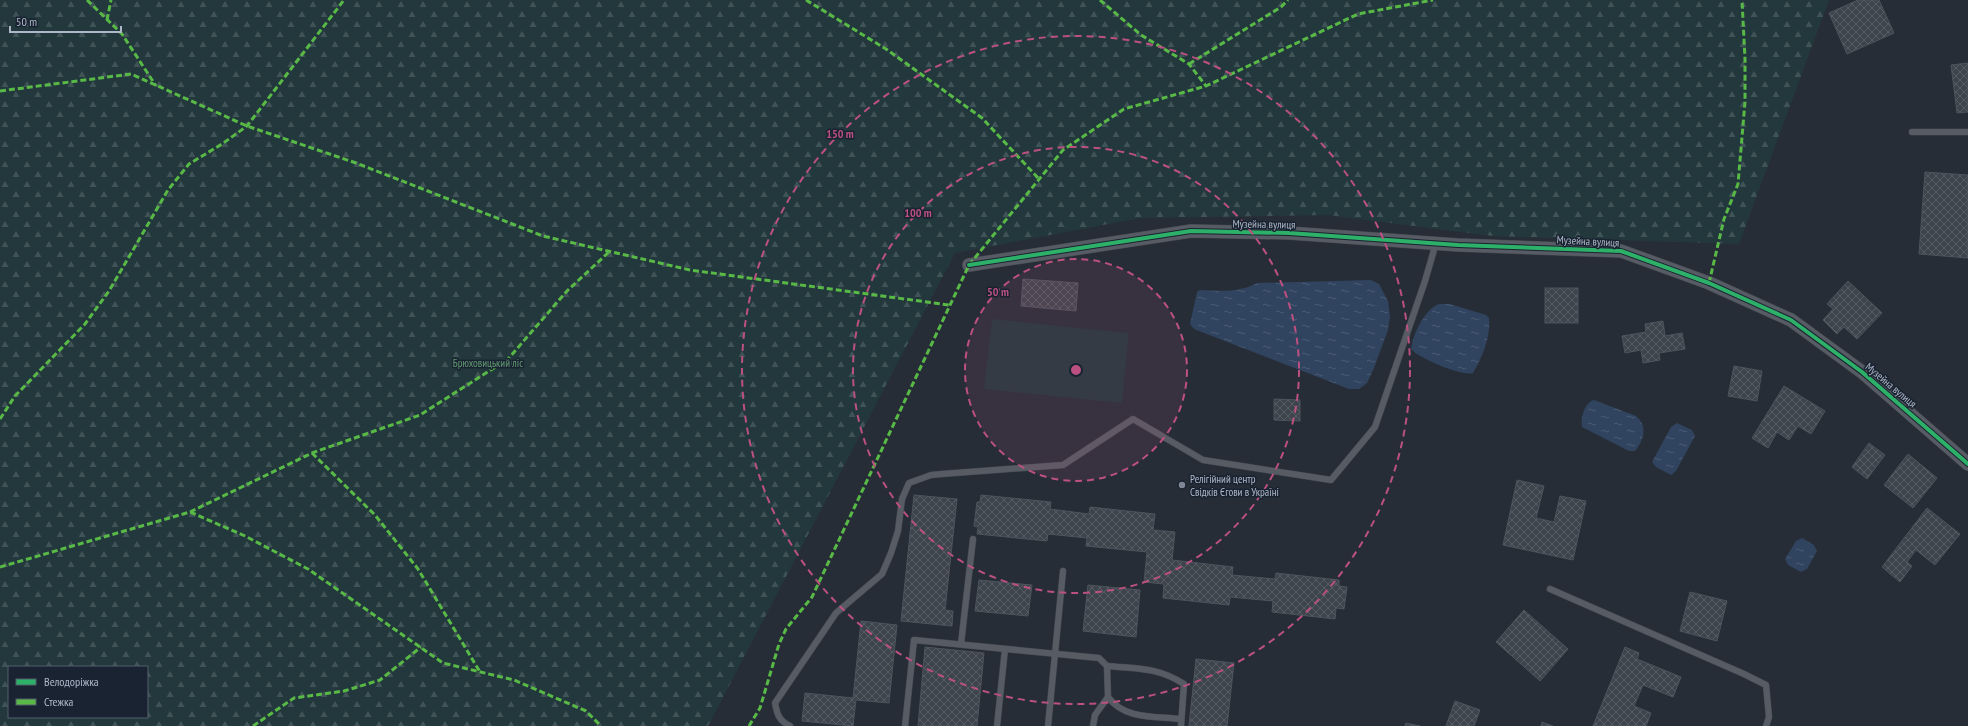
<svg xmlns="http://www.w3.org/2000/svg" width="1968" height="726" viewBox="0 0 1968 726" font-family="'PT Sans Narrow',sans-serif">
<defs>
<pattern id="forest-firs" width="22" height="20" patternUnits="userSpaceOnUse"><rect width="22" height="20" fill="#23383c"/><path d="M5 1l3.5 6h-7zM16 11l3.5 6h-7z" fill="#405357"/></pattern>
<pattern id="water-ripples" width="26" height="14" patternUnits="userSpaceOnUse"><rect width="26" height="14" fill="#30435f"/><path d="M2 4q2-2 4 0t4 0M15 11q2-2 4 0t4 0" fill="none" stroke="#4b5c74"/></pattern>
<pattern id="building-cross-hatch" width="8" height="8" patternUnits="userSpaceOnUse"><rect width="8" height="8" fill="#3e444c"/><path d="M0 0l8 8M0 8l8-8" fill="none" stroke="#575d64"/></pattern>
</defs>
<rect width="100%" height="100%" fill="#262d36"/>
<path fill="url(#forest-firs)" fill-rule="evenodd" d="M 0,0 L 1829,0 L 1739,244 L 1493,236 L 1328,215 L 1140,218 L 955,253 L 708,726 L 0,726 ZM 9,667 L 147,667 L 147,717 L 9,717 Z"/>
<polygon fill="#23383c" points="992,319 1129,333 1122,403 984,389"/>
<g fill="url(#water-ripples)">
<path d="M 1371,280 L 1379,284 L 1388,301 L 1390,316 L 1388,330 L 1374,368 L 1367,383 L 1359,389 L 1349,389 L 1194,329 L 1190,324 L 1197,292 L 1200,290 C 1221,291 1238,293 1257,283 Z"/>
<path d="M 1439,304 L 1450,304 L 1486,315 L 1489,318 C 1491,336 1482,358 1473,373 C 1463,377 1418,358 1411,349 C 1413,334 1424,310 1439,304 Z"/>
<path d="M 1594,400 L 1636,416 C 1648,426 1644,440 1635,451 L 1629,451 L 1582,427 C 1580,418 1585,402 1594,400 Z"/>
<polygon points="1677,423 1692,430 1695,436 1676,471 1671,475 1656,467 1652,462 1671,427"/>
<polygon points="1802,538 1814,545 1817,551 1807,569 1801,572 1788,565 1785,559 1796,541"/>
</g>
<g fill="url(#building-cross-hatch)" stroke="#4e545e">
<polygon points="1858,0 1879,0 1894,33 1847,54 1829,13"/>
<polygon points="1968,63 1968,112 1957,113 1951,65"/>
<polygon points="1925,172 1968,175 1968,258 1919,254"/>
<polygon points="1023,279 1078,283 1076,311 1021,306"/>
<polygon points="1848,281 1882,313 1857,339 1844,327 1837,334 1823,320 1833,309 1827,304"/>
<rect x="1545" y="288" width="33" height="35"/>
<polygon points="1663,321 1665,336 1682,333 1685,349 1659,353 1660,360 1643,363 1641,350 1625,353 1622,336 1646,332 1645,324"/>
<polygon points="1734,366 1762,371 1757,401 1728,396"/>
<polygon points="1784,386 1825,411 1811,434 1798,426 1789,440 1777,432 1768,448 1752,438"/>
<polygon points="1274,399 1300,400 1300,421 1274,420"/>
<polygon points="1869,443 1885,455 1867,479 1852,467"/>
<polygon points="1908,454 1937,478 1913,508 1884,485"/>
<polygon points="1517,480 1544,486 1536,518 1554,522 1560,496 1586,501 1573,560 1503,545"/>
<polygon points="914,495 957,499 945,610 953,611 952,626 901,621"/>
<polygon points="981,495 1051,502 1050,509 1089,514 1090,507 1155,514 1153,530 1175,532 1172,560 1233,567 1232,575 1275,579 1276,573 1339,580 1339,586 1347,587 1344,609 1336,608 1335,619 1272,612 1273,601 1230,597 1229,605 1163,598 1164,584 1144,582 1147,552 1086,546 1087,538 1048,534 1047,541 977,534 978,527 974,526 977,502 980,502"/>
<polygon points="1927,508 1960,534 1935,565 1916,550 1907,562 1912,566 1900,582 1882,567"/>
<polygon points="979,580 1032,585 1028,616 975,611"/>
<polygon points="1088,585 1140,590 1136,637 1083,631"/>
<polygon points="1690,592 1727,601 1717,641 1680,631"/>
<polygon points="1524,610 1568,649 1540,681 1496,642"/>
<polygon points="861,621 897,625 889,703 856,700 853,726 802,721 805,693 853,698"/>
<polygon points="925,647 984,653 977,726 918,726"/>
<polygon points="1625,647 1639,653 1637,659 1681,677 1673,697 1643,685 1634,706 1651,713 1646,726 1593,726"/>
<polygon points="1196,659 1234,663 1227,726 1189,726"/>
<polygon points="1455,701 1480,710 1474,726 1446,726"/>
<polygon points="1542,722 1553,726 1541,726"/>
<polygon points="1406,723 1420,726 1405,726"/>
</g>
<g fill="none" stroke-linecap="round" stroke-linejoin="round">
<defs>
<g id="lane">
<polyline points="1912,132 1968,132"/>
<polyline points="1550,589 1744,674 1766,685 1769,717 1766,726"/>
<polyline points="961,644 973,539"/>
<path d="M 1107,666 C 1138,669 1158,667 1184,684 L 1181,726"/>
<path d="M 1108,697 C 1125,720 1155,716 1181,719"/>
<path d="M 790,726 C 779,721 777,714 775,703 L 836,613 L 882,574 L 891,553 L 898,531 L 902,499 L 909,483 L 931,475 L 942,474 L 1063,465 L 1133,419 L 1203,460 L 1331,480 L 1375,427 L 1425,281 L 1436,243"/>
<polyline points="905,726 914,640 1099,658 1107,666 1108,697 1095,715 1093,726"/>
<polyline points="997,726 1005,649"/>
<polyline points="1048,726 1063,571"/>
</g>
<polyline id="street" points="969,265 1191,231 1289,233 1458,245 1621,251 1709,283 1791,320 1862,372 1968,464"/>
</defs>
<use href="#lane" stroke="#43474e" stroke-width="7"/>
<use href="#street" stroke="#43474e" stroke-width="14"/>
<use href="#lane" stroke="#565b64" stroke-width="6"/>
<use href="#street" stroke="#565b64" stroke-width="13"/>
<g stroke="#58b947" stroke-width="3" stroke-dasharray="6 3" stroke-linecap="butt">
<polyline points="87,0 122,34 156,86"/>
<polyline points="806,0 886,49 982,118 1039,179"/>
<polyline points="1100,0 1141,35 1189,64 1206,86"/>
<polyline points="107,20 111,0"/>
<polyline points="1189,64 1281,7 1288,0"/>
<polyline points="0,91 131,74 247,126 356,163 543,236 690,270 949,305"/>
<polyline points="1709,283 1724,219 1738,184 1745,102 1745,59 1742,0"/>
<polyline points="0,419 15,396 85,324 109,291 168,190 189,164 222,144 247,126 344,0"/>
<polyline points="312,453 375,515 418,569 480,672"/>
<polyline points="190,512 312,453 420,415 508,359 567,291 610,251"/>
<polyline points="0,567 190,512 245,536 308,569 443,663 514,680 586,711 601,726"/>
<polyline points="253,726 294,698 344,691 380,680 421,647"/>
<polyline points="749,726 760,708 779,644 786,629 812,597 969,265 1063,150 1124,109 1206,86 1358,14 1433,0"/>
</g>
<defs>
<polyline id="cycleway" points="969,265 1191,231 1289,233 1458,245 1621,251 1709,283 1791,320 1862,372 1968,464"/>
</defs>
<use href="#cycleway" stroke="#192331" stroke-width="6"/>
<use href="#cycleway" stroke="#2db169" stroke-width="4"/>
</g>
<circle cx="1076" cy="370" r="111" fill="#bb5081" fill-opacity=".12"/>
<g fill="none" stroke="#bb5081" stroke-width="2" stroke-dasharray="7 5">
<circle cx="1076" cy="370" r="111"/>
<circle cx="1076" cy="370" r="223"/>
<circle cx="1076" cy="370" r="334"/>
</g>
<circle fill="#7f8795" stroke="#192331" stroke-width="1.5" cx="1182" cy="485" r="4"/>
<g text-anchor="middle" stroke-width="3" stroke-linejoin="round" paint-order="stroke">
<g font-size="11" fill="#afb8c8" stroke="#192331">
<text transform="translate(1264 224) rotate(1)" y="4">Музейна вулиця</text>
<text transform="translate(1588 241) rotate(3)" y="4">Музейна вулиця</text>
<text transform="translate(1891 385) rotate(40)" y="4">Музейна вулиця</text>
</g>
<g font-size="11" fill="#649c72" stroke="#192331">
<text x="488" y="367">Брюховицький ліс</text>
</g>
<g font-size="11" fill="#afb8c8" stroke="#192331" text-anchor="start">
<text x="1190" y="483">Релігійний центр<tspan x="1190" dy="13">Свідків Єгови в Україні</tspan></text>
</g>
</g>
<circle cx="1076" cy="370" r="6" fill="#bb5081" stroke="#192331" stroke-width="2"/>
<g font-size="12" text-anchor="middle" font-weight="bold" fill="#bb5081" stroke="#192331" stroke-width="3" stroke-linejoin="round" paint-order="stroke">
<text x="840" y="138">150 m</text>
<text x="918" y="217">100 m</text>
<text x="998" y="296">50 m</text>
</g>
<rect x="8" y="666" width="140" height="52" fill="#192331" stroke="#555f6d"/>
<rect x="16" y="679" width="20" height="6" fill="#2db169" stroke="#555f6d"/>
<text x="44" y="686" font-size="12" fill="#afb8c8">Велодоріжка</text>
<rect x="16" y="699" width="20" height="6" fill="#58b947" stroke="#555f6d"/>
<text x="44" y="706" font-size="12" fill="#afb8c8">Стежка</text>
<path d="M10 26v6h111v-6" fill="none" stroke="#afb8c8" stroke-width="2"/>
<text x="16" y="26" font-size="12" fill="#afb8c8" stroke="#192331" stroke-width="3" paint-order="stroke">50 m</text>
</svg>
